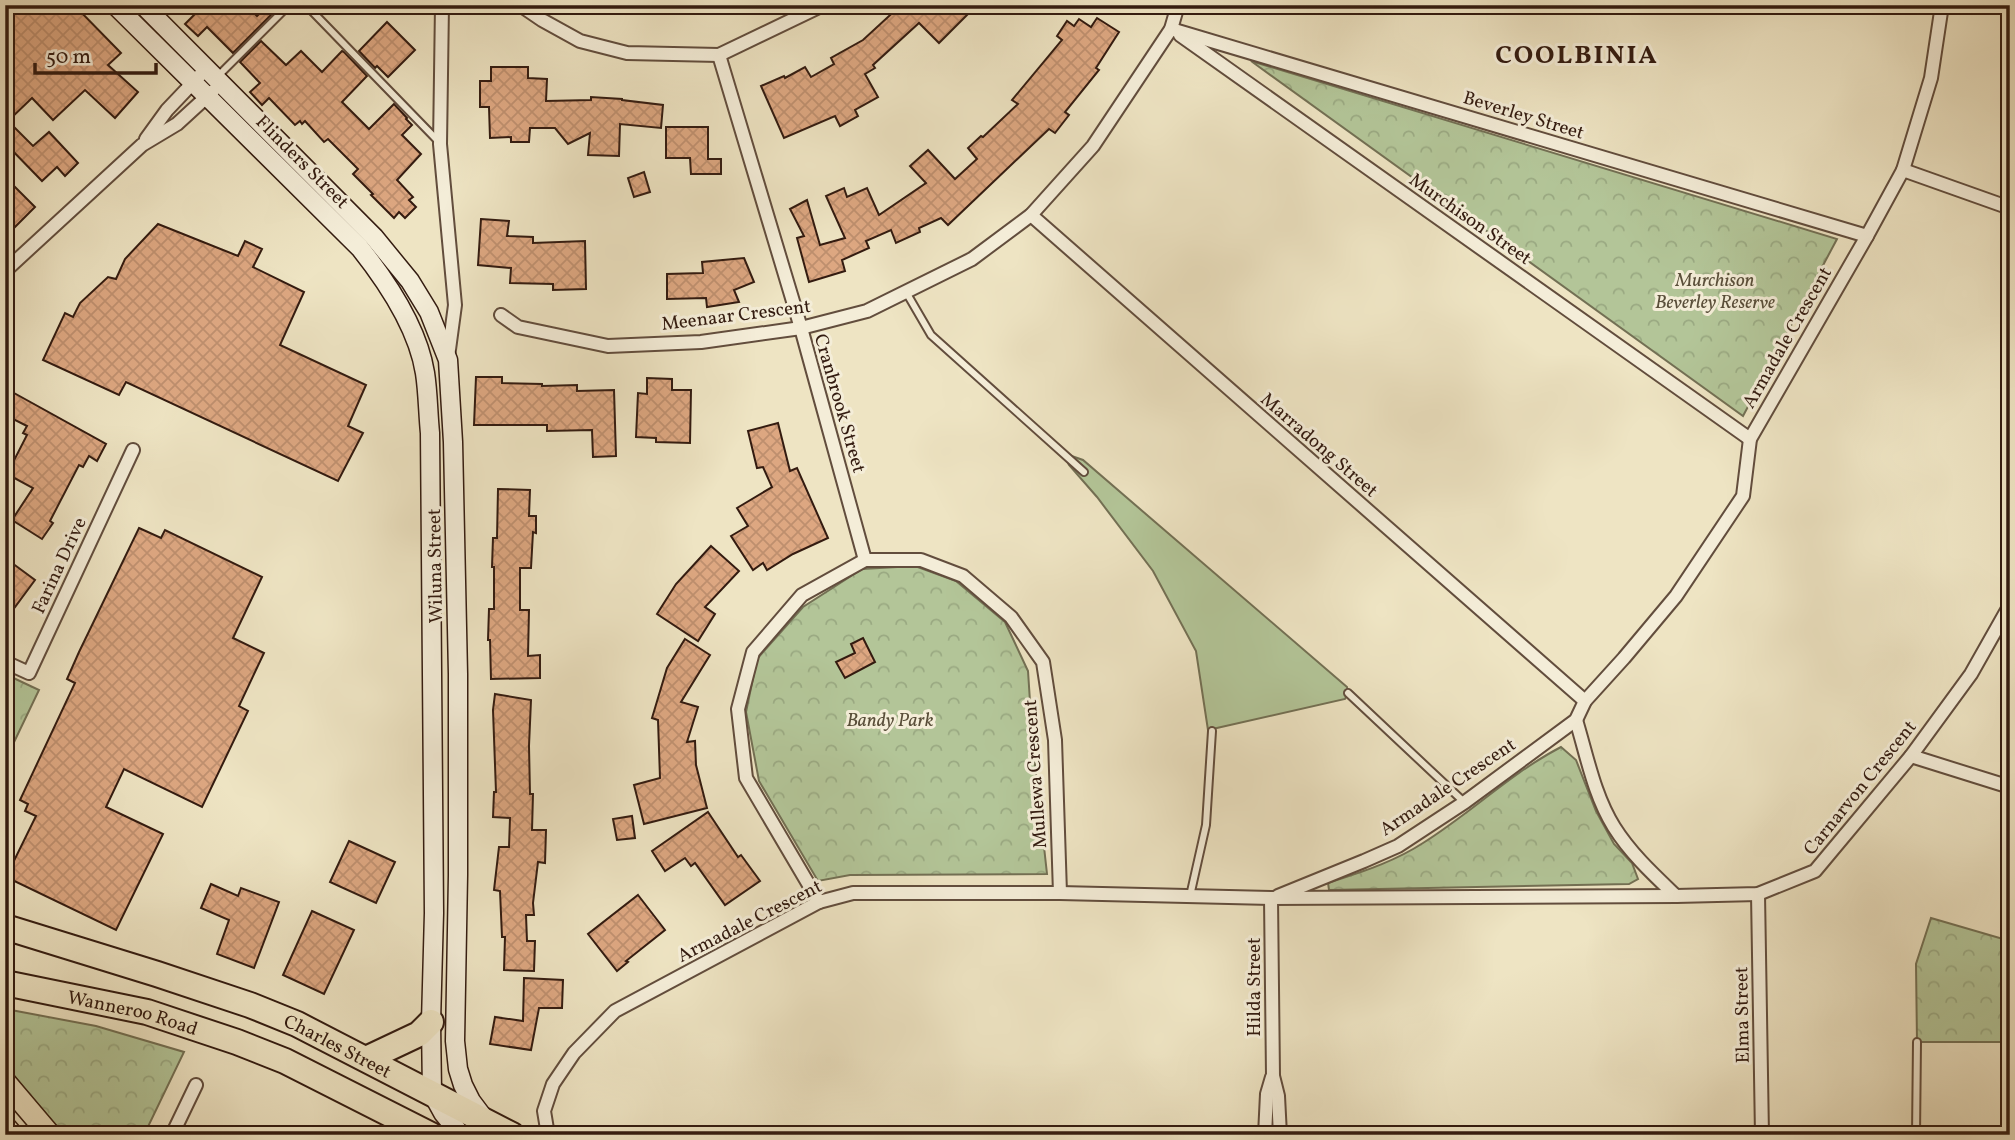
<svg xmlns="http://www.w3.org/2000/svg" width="2015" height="1140" viewBox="0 0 2015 1140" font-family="Vollkorn,serif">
<defs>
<pattern id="forest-crowns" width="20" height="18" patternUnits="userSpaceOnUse" patternTransform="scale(1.75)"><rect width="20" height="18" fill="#b3c598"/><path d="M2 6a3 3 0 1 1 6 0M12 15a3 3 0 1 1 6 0" fill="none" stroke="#9aa982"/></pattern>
<pattern id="building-cross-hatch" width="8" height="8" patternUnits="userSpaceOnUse" patternTransform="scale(1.75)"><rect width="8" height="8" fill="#dda781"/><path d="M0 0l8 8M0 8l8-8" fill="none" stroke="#be8f6e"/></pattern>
</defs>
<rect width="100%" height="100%" fill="#eee4c3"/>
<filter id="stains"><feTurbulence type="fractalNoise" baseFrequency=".00286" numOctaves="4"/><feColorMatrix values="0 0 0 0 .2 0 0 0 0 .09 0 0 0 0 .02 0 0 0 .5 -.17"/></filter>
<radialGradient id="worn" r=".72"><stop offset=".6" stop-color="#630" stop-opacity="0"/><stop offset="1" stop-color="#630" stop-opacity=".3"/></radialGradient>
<polygon fill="#b3c598" stroke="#737054" stroke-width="2" points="1063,453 1083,460 1347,687 1348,693 1345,699 1208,730 1196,651 1153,571 1097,497 1069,465"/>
<g fill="url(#forest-crowns)" stroke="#737054" stroke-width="2">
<polygon points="1251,61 1837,239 1743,416"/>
<polygon points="915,566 956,581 1005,622 1028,671 1033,747 1047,874 850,875 818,881 759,781 746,712 757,659 803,607 862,569"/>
<polygon points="5,674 39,690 5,761"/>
<path d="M 1561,747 L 1576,760 L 1596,811 L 1614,844 L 1632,863 L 1638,879 L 1629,884 L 1329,890 L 1328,883 C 1361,872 1394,862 1423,843 C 1471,813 1511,773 1561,747 Z"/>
<polygon points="1931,918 2010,941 2010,1042 1917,1042 1916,964"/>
<polygon points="11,1010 96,1026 184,1052 144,1135 61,1135 5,1064 5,1028"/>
</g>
<g fill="url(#building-cross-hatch)" stroke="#331b10" stroke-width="2">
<polygon points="5,5 74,5 121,53 108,65 138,92 115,118 85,90 53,120 32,98 8,121 33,146 49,132 78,163 65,176 57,167 42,181 5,143 5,89 14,80 5,71"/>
<polygon points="191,5 246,5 257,16 268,5 281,5 233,53 207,27 198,36 185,24 197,12"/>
<polygon points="901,5 977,5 939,43 919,23 873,65 875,68 865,74 878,97 855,110 858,116 840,126 835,116 784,138 761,86 784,76 785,78 805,67 811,77 834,64 831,58 863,40"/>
<polygon points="1097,18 1119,32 1096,68 1099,70 1065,112 1069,115 1055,133 1049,129 948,225 941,218 919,228 920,232 896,243 891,230 866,241 869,248 842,260 845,271 809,282 797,238 804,236 790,209 807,200 820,245 845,238 826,196 844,188 847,197 867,188 879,215 926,183 910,166 928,150 955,179 977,159 968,148 981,136 983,137 1018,104 1012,100 1062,40 1057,36 1067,21 1074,26 1079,19 1091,27"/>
<polygon points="387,22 415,50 388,77 377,66 375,68 359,51"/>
<polygon points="261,41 286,65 301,51 322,72 342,51 344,52 367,76 342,102 369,129 394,104 407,118 406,119 412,125 402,135 421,154 397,180 413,197 409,200 416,207 405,218 399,212 394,218 371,195 373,194 353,174 358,169 328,139 324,142 305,121 302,124 300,121 295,125 269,98 262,105 250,92 260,83 240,62"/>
<polygon points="491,67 528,67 528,78 547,79 546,101 591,100 591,97 622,99 622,100 663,105 661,128 620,124 619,156 588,155 590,133 568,144 555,128 530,128 529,142 511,142 511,137 490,138 489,107 480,107 480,81 491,81"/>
<polygon points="666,127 708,127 708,159 721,159 721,174 691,174 690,158 666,158"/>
<polygon points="644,172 650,192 634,197 628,178"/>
<polygon points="5,177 35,207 5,237"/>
<polygon points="481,219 509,221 507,236 533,237 533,243 585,241 586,289 553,290 553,284 510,283 511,268 478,265"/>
<polygon points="158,224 238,256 245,241 262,249 253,267 304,292 280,345 366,385 348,426 363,433 338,481 126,382 119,395 43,360 65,313 73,317 80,303 108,277 116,279 125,259"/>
<polygon points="744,258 754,282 734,290 739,302 707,307 706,298 667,299 667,274 703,273 702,262"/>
<polygon points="476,377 502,377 502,383 542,384 542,386 577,385 577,391 614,390 616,456 593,457 592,430 547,431 547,425 474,425"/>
<polygon points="647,378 672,379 672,390 691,390 690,443 656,442 656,438 636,437 638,393 647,394"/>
<polygon points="5,388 106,444 97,461 89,456 83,467 79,465 50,521 53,523 42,539 12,520 33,488 7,474 27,435 23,433 27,426 5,415"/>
<polygon points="778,423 790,471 797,468 828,538 793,554 767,570 763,563 753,570 731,536 748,526 737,508 772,487 763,467 757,468 748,431"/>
<polygon points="498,489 530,490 529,516 536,516 536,533 533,532 531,568 520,568 520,610 529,610 528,656 540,655 540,678 491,679 490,640 488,640 489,609 494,609 494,567 492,567 493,538 497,538"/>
<polygon points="139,528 161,538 165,530 262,577 233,638 264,653 239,706 248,711 202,807 124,769 106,807 163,834 116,930 6,877 36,816 25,811 28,804 20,800 75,683 67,679 79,652"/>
<polygon points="711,546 739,571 705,607 715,614 698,641 657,614 676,584"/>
<polygon points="12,563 35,580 15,607 5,600 5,572"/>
<polygon points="863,638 875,662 845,678 836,662 855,653 851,644"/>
<polygon points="685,639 710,655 681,702 698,707 687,742 695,741 696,765 707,808 644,824 634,785 660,778 658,720 652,718 667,668"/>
<polygon points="495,694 531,700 529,746 530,794 533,794 532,830 546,830 545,863 538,862 533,903 534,915 526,915 527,941 535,941 534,971 504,970 505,937 502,937 500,891 494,890 499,847 509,847 510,818 493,817 494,792 496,792 493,710"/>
<polygon points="708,812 738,857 741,855 760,881 725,905 695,863 691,866 685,858 665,871 652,851"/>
<polygon points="632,816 635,838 617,840 613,819"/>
<polygon points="349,841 395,862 376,903 330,882"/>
<polygon points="211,884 238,896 241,888 279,902 254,968 217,954 229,920 201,908"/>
<polygon points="638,895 665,930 626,961 628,962 617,971 588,934"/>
<polygon points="312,911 354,930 324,994 283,975"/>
<polygon points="524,978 563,980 562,1008 539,1008 531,1050 490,1044 495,1017 523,1021"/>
</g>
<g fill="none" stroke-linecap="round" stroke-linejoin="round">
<defs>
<g id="lane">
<polyline points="306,5 439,142"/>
<polyline points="216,78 289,5"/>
<polyline points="906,292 931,335 1084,472"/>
<polyline points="1348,693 1464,802"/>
<polyline points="1190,896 1206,825 1212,731"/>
<polyline points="1916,1135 1917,1042"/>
</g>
<g id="street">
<polyline points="442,5 440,144 455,305 448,357"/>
<polyline points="520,5 542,20 580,41 627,53 719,55 823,5"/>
<polyline points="1171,29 1867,236"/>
<polyline points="1180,35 1750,439"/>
<polyline points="719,55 801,328 865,560"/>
<polyline points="146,139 167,110 206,69"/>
<polyline points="1903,170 2010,208"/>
<polyline points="1031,215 1585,701"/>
<polyline points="5,271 142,145 177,124 213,91"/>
<polyline points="501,315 518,327 608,346 701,342 801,328 867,311 972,259 1031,215 1093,146 1171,29 1178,5"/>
<polyline points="5,662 29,673 133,450"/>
<path d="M 1576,720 C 1587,756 1594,795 1614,827 C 1631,854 1654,875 1676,896 L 1758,894 L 1815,871 L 1911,756 L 1971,674 L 2010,605"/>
<polyline points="1911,756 2010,787"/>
<polyline points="1758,894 1762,1135"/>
<polyline points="1278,896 1364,861 1398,846 1465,802 1576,720 1585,701 1624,658 1676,596 1743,496 1750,439 1867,236 1903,170 1931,78 1942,5"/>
<polyline points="1271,898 1273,1076 1278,1096 1280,1135"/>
<polyline points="819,902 746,778 738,709 753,652 802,595 865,560 921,560 963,576 1011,617 1043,662 1055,740 1060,893"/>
<polyline points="172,1135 196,1085"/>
<polyline points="548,1135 544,1111 553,1084 574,1053 615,1011 819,902 853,893 1060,893 1271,898 1676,896"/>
<polyline points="1265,1135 1267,1094 1272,1077"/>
</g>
<g id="secondary">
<path d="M 115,5 L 360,248 C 387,282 418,329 425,373 C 428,392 428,413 430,433 L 434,913 L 431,1022 L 432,1093 L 443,1113 L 461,1135"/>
<polyline points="143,5 374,237 410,281 429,312 448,360 453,442 458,674 458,875 455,1041 458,1069 463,1085 471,1101 483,1117"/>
</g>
<g id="primary">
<polyline points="5,1082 50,1135"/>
<polyline points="5,1127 12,1135"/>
</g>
<g id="highway">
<path id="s1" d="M 5,927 L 157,974 L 250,1005 L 297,1024 L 512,1135"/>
<path id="s2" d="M 5,983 L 147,1012 L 237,1042 L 285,1061 L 431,1135"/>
<polyline points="366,1059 419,1034 431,1022"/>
</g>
</defs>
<use href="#lane" stroke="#624d3d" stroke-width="10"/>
<use href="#street" stroke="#624d3d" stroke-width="16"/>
<use href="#secondary" stroke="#331b10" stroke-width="21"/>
<use href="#primary" stroke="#331b10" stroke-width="24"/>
<use href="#highway" stroke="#331b10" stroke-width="28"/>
<use href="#lane" stroke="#f4edd8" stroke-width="6"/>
<use href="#street" stroke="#f4edd8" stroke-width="12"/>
<use href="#secondary" stroke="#f4edd8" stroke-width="18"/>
<use href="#primary" stroke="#eee4c3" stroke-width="21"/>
<use href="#highway" stroke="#eee4c3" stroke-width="24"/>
</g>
<g text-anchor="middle" stroke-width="6" stroke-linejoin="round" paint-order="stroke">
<g font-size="19" fill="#331b10" stroke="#f4edd8">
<text transform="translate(1524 114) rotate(17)" y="7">Beverley Street</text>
<text transform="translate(303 161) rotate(45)" y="7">Flinders Street</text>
<text transform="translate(1471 218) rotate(35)" y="7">Murchison Street</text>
<text transform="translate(736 314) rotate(-7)" y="7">Meenaar Crescent</text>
<text transform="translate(1786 337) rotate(-60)" y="7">Armadale Crescent</text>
<text transform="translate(841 403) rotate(74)" y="7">Cranbrook Street</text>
<text transform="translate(1320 444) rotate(41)" y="7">Marradong Street</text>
<text transform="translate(58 565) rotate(-65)" y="7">Farina Drive</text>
<text transform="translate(434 566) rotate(-91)" y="7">Wiluna Street</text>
<text transform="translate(1034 774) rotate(-94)" y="7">Mullewa Crescent</text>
<text transform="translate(1447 786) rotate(-34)" y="7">Armadale Crescent</text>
<text transform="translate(1859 787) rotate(-51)" y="7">Carnarvon Crescent</text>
<text transform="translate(749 920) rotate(-27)" y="7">Armadale Crescent</text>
<text transform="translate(1253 987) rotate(-90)" y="7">Hilda Street</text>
<text dy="7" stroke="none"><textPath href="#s2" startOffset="131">Wanneroo Road</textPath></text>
<text transform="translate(1741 1015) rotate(-91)" y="7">Elma Street</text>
<text dy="7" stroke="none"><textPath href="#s1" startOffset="354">Charles Street</textPath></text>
</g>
<g font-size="19" font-style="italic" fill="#594e39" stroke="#f4edd8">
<text x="1715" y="286">Murchison<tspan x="1715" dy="22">Beverley Reserve</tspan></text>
<text x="890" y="726">Bandy Park</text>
</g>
<g font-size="26" font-weight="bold" letter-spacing="2" fill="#331b10" stroke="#f4edd8">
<text x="1577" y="63">COOLBINIA</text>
</g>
</g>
<rect width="2015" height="1140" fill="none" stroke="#eee4c3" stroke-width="28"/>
<rect x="7" y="7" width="2001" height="1126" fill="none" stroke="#331b10" stroke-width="3.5"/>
<rect x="14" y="14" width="1987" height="1112" fill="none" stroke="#331b10" stroke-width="2"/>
<path d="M35 63v10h121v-10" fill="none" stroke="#331b10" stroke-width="3.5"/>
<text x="46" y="63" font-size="21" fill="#331b10" stroke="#f4edd8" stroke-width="5" paint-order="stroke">50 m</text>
<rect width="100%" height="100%" filter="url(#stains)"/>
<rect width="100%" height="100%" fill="url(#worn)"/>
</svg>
